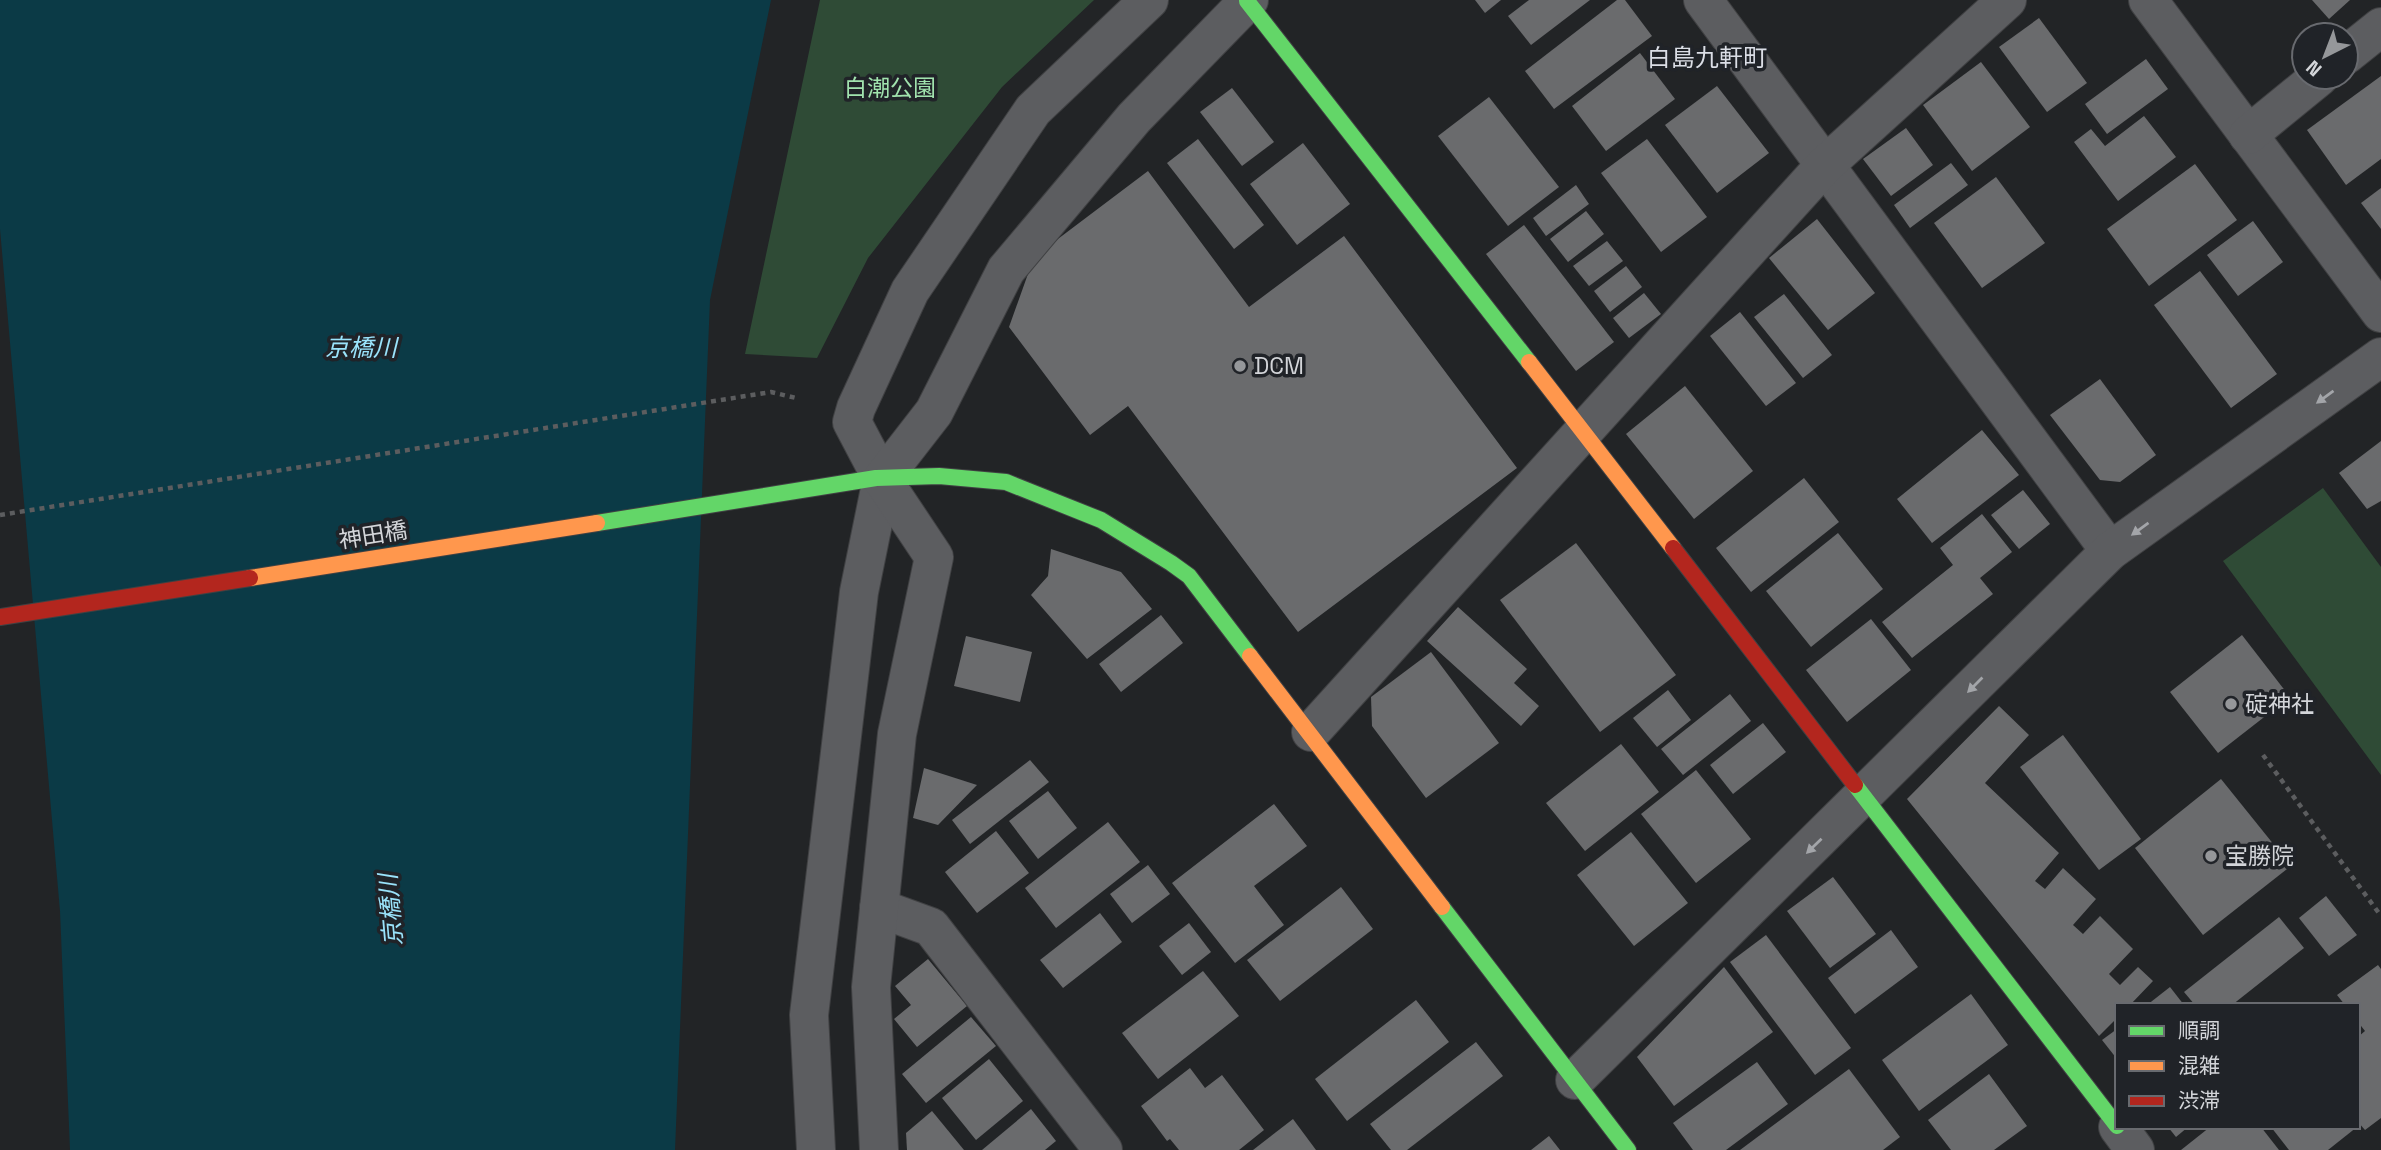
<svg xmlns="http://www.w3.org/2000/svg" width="2381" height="1150" viewBox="0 0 2381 1150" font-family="'Space Grotesk','Noto Sans JP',sans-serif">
<rect width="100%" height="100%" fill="#222426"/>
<g fill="#2f4b36">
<polygon points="820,0 1094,0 1002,87 868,258 817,358 745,354"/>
<polygon points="2323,488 2381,567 2381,775 2223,561"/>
</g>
<polygon fill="#0b3a46" points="0,0 771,0 710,300 675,1150 70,1150 60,911 0,229"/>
<g fill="#6a6b6d">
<polygon points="1475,0 1501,0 1485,13"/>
<polygon points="1529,0 1590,0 1531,45 1508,16"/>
<polygon points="1617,0 1625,0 1652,36 1554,109 1525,71"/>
<polygon points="2312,0 2350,0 2329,19"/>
<polygon points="2039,18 2087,83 2047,112 1999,47"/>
<polygon points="1640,53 1675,99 1606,151 1572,106"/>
<polygon points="2146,59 2168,89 2107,134 2085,104"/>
<polygon points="1981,62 2030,127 1972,171 1923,105"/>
<polygon points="2381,76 2381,159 2346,185 2307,130"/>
<polygon points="1717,86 1769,153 1717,193 1665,125"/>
<polygon points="1232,88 1274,142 1242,166 1200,112"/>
<polygon points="1489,97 1559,187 1508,226 1438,136"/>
<polygon points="2144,116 2176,157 2118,201 2074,142 2091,129 2105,146"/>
<polygon points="1906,128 1933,165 1891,196 1863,159"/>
<polygon points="1198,139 1264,225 1234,249 1167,163"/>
<polygon points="1647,139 1707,217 1661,252 1601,173"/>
<polygon points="1303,143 1350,204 1297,245 1250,184"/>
<polygon points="1951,163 1968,185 1910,228 1894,205"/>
<polygon points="2195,164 2237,220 2149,286 2107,229"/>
<polygon points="1148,171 1249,307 1344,236 1517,468 1298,632 1128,406 1090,435 1009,327 1034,257"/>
<polygon points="1996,177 2045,243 1982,288 1934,223"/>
<polygon points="1576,185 1589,204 1546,236 1533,218"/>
<polygon points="2381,188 2381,229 2361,203"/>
<polygon points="1586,211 1604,234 1568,262 1550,239"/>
<polygon points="1817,219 1875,293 1828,330 1769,258"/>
<polygon points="2253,221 2283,262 2238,296 2207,255"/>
<polygon points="1524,225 1614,342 1576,371 1486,254"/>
<polygon points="1607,241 1623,261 1589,286 1573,266"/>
<polygon points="1626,266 1642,287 1610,312 1594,291"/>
<polygon points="2200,271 2277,374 2231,408 2154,305"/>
<polygon points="1644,293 1661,314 1629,338 1613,318"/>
<polygon points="1784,294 1832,355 1803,378 1754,317"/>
<polygon points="1740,312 1796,383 1766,406 1710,336"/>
<polygon points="2100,379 2156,455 2120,482 2100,480 2050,415"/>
<polygon points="1685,386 1753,471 1694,519 1626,434"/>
<polygon points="1982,430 2019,475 1932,543 1897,499"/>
<polygon points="2381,441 2381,501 2367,509 2339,473"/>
<polygon points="1804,478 1839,522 1751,592 1716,548"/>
<polygon points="2023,490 2050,524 2019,549 1991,515"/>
<polygon points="1982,514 2012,552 1980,578 1993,594 1912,658 1882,622 1953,565 1940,548"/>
<polygon points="1838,533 1883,589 1811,647 1766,591"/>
<polygon points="1576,543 1676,675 1600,732 1500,600"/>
<polygon points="1051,549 1121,572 1152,609 1087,659 1031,595 1048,576"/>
<polygon points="1458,607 1527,669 1514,683 1539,706 1521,726 1427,641"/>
<polygon points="1161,615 1183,643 1121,692 1099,664"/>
<polygon points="1871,619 1911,670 1847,722 1806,670"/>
<polygon points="2242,635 2290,697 2218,753 2170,692"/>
<polygon points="966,636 1032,652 1020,702 954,686"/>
<polygon points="1431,652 1499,743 1426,798 1372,726 1371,697"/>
<polygon points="1668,690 1691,720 1657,747 1633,718"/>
<polygon points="1730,694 1751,721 1683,775 1661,749"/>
<polygon points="1999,706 2029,735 1985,783 2059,853 2035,881 2045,889 2063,868 2096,899 2073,925 2083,934 2100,916 2133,949 2109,974 2120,985 2138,967 2153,981 2130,1005 2117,1005 2117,1018 2099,1036 1907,799"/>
<polygon points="1763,723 1786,752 1733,794 1710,765"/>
<polygon points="2063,735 2141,839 2099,870 2020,767"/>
<polygon points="1621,744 1659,792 1585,851 1546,803"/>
<polygon points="1030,760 1049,782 970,844 952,820"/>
<polygon points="924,768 977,785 938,825 913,818"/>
<polygon points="1696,770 1751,839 1696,883 1641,814"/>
<polygon points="2221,779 2291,866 2203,935 2135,848"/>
<polygon points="1048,791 1077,828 1038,859 1009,821"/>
<polygon points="1274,804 1307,846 1254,886 1284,925 1235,963 1172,883"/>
<polygon points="1108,822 1140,862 1056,928 1025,888"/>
<polygon points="996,831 1029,873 977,913 945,872"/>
<polygon points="1631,832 1688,903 1634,946 1577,875"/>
<polygon points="1148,865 1170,894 1132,923 1110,894"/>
<polygon points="1833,877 1876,934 1830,968 1787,911"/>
<polygon points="1341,887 1373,929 1280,1001 1247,960"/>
<polygon points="2326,896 2357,935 2329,956 2299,918"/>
<polygon points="1100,913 1122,942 1063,988 1040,960"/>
<polygon points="2279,917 2304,948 2232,1005 2195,1005 2184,992"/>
<polygon points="1189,923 1211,952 1182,975 1159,946"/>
<polygon points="1891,930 1918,967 1855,1014 1828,978"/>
<polygon points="1766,935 1851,1048 1815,1075 1730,962"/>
<polygon points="928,959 967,1006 917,1047 894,1019 911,1005 895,986"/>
<polygon points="2378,965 2381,969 2381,1118 2365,1130 2358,1122 2358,1037 2365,1031 2358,1022 2358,1005 2345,1005 2337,995"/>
<polygon points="1724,967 1773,1032 1674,1106 1637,1057"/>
<polygon points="1203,971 1239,1016 1158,1079 1122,1033"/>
<polygon points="2170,987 2184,1005 2147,1005"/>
<polygon points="1971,994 2008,1045 1919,1111 1882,1060"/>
<polygon points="1416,1000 1449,1042 1347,1121 1315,1079"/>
<polygon points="971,1017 996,1046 926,1103 902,1074"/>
<polygon points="2117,1029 2117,1059 2102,1040"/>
<polygon points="1476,1042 1503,1076 1407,1150 1391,1150 1370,1124"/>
<polygon points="989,1059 1023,1101 976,1140 942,1098"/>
<polygon points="1757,1062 1788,1104 1726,1150 1693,1150 1673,1123"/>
<polygon points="1190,1068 1205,1088 1222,1075 1264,1130 1239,1150 1179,1150 1170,1139 1167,1141 1141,1106"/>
<polygon points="1849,1069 1900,1137 1883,1150 1740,1150"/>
<polygon points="1989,1074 2027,1126 1994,1150 1951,1150 1928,1120"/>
<polygon points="1031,1109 1056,1141 1045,1150 982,1150"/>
<polygon points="932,1111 964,1150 907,1150 906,1133"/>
<polygon points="1293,1119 1316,1150 1253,1150"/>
<polygon points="2168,1127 2188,1127 2176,1137"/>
<polygon points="2210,1127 2261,1127 2279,1150 2181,1150"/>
<polygon points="2271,1127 2357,1127 2328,1150 2289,1150"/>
<polygon points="1549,1136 1560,1150 1531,1150"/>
</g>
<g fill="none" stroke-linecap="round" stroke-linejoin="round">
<defs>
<g id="street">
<polyline points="1703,0 2110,551"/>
<polyline points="2148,0 2381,313"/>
<polyline points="2346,55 2381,27"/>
<polyline points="2248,135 2319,77"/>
<polyline points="1311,732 1824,166 2007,0"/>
<polyline points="879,908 931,927 1103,1150"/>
<polyline points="1575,1080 2110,551 2381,357"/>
<polyline points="2118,1127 2135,1150"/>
<polyline points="816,1150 809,1015 859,592 882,479 852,422 856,408 910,291 1033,110 1149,0"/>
<polyline points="879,1150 871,987 897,734 934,557 882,479 934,412 1006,270 1134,118 1249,0"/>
</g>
<g id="fast">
<polyline points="1247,1 1529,362"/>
<polyline points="597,523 876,478 939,476 1006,482 1101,520 1171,563 1189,576 1250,656"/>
<polyline points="1855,785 2117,1126"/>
<polyline points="1442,907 1628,1150"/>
</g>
<g id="slow">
<polyline points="1529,362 1673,548"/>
<polyline points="250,578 597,523"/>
<polyline points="1250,656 1442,907"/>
</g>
<g id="jam">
<polyline points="1673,548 1855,785"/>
<polyline points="0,617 250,578"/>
</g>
</defs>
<use href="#street" stroke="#404143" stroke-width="40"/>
<use href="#fast" stroke="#404143" stroke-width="18"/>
<use href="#slow" stroke="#404143" stroke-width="18"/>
<use href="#jam" stroke="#404143" stroke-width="18"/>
<g stroke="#5c5d5f" stroke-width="4.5" stroke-dasharray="5 5" stroke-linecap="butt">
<polyline points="0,515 771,392 796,398"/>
<polyline points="2263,755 2381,916"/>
</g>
<use href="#street" stroke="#5c5d60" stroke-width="38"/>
<use href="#fast" stroke="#63d668" stroke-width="16"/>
<use href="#slow" stroke="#ff974d" stroke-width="16"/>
<use href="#jam" stroke="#b3261e" stroke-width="16"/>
</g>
<defs><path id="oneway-solid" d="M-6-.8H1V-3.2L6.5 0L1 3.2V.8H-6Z" transform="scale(1.75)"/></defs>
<g fill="#a3a5a9">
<use href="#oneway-solid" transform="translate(2325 397) rotate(144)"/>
<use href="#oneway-solid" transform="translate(2140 529) rotate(144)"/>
<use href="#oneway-solid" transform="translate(1975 685) rotate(135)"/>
<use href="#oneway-solid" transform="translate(1814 846) rotate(136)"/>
</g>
<g fill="#95979a" stroke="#202328" stroke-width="2.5">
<circle cx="1240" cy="366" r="7"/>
<circle cx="2231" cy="704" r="7"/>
<circle cx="2211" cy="856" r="7"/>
</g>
<g text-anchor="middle" stroke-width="7" stroke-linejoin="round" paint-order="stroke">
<g font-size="23" fill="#a1e3ae" stroke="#202328">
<text x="890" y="96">白潮公園</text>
</g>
<g font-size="23" fill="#d3d5d9" stroke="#202328" text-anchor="start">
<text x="1254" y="374">DCM</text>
<text x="2245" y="712">碇神社</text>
<text x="2225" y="864">宝勝院</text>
</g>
<g font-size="23" fill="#d3d5d9" stroke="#202328">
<text transform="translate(373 535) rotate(-9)" y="8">神田橋</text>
</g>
<g font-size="24" fill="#dbdee6" stroke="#202328">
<text x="1707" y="66">白島九軒町</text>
</g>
<g font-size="24" font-style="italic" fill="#9ae3fb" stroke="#202328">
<text x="361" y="356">京橋川</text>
<text transform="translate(391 910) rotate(-95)" y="8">京橋川</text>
</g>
</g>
<rect x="2115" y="1003" width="245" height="126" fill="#202328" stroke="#686a6f" stroke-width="2"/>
<rect x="2129" y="1026" width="35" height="10" fill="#63d668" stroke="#686a6f" stroke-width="2"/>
<text x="2178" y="1038" font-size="21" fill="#d3d5d9">順調</text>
<rect x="2129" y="1061" width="35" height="10" fill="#ff974d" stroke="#686a6f" stroke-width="2"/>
<text x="2178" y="1073" font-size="21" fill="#d3d5d9">混雑</text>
<rect x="2129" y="1096" width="35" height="10" fill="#b3261e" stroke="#686a6f" stroke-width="2"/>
<text x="2178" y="1108" font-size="21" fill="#d3d5d9">渋滞</text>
<g transform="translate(2325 56) rotate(222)"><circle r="33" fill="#202328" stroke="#686a6f" stroke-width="2"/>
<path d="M0-5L12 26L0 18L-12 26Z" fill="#95979a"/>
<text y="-10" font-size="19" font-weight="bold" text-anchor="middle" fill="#d3d5d9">N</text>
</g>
</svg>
